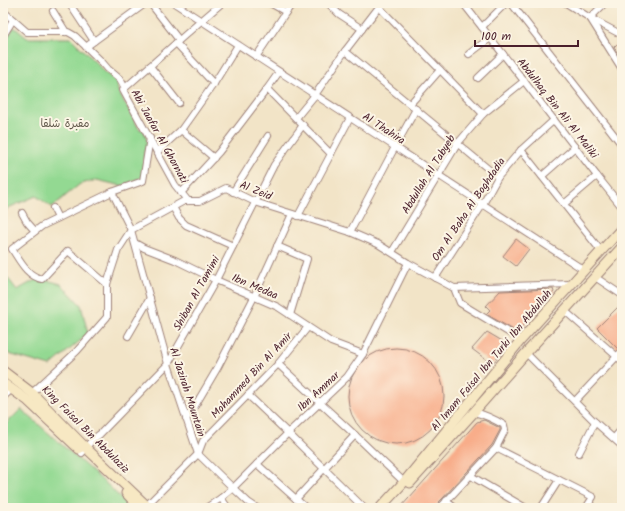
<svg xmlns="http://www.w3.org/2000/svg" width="625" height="511" viewBox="0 0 625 511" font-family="Kalam,'Playpen Sans Arabic',sans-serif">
<rect width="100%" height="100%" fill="#fcf5e5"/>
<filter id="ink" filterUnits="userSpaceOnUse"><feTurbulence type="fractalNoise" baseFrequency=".025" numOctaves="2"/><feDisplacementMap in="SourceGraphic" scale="8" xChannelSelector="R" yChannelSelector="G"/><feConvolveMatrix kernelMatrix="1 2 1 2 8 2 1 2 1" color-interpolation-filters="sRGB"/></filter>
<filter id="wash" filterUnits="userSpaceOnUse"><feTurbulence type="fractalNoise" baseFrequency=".012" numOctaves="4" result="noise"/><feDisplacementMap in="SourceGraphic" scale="16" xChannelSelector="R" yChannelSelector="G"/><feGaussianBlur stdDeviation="0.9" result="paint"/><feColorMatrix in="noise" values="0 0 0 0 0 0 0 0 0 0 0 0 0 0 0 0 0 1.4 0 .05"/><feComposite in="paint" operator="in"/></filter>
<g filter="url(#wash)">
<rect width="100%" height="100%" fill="#f2e4c7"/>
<g fill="#93d992" stroke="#6e7c5e">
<polygon points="14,27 27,38 71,38 99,66 104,72 117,82 118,91 130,112 139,129 144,130 148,145 144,152 143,177 122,186 97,180 80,184 52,207 36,196 10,207 3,212 3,44"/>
<polygon points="3,272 17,290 39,278 61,284 81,305 88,334 50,366 9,354 3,348"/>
<polygon points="21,409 110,487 130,508 3,508 3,427"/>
</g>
<g id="blocks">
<g fill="#f8ad8a">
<polygon points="622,40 622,61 614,47 616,45"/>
<polygon points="516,239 529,249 516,266 503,256"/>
<polygon points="553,289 554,292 517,332 486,314 490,310 486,306 500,291"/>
<polygon points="618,307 622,309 622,347 618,349 597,328"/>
<polygon points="487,332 509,345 492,364 472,349"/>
<circle cx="396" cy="396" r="48"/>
<polygon points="484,420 500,428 500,430 492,445 443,498 436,505 436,508 400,508 477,422"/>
</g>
</g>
</g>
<g filter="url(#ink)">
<use href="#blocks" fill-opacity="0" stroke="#9e8279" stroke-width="1"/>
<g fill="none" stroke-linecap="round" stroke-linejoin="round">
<defs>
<g id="street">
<polyline points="69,3 94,41"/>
<polyline points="150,3 179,40"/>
<polyline points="174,3 584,270"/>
<polyline points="270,3 286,12"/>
<polyline points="328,3 339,14 362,29"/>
<polyline points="463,3 524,81 597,176 622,207"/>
<polyline points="511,3 622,145"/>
<polyline points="566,3 590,18 622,35"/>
<polyline points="605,3 590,18 622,69"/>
<polyline points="379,7 483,114"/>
<polyline points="3,11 27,32 68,32 75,36 102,62 108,69 120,79 125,88 123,90 175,185 188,201"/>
<polyline points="53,11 66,32"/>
<polyline points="482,27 506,3"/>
<polyline points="3,36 13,20"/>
<polyline points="176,43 214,84"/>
<polyline points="86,47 94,41 146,3"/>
<polyline points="345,51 498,177"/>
<polyline points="469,54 490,38"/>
<polyline points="256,57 286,12 293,3"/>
<polyline points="150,66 179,103"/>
<polyline points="478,78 503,54"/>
<polyline points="125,88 201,21 222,3"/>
<polyline points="267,89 331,154"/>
<polyline points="410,104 440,70"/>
<polyline points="296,118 315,95 345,51 382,3"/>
<polyline points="181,130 214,158"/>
<polyline points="521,150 601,251"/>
<polyline points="157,152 181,130 215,82 238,45"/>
<polyline points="542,176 575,147"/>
<polyline points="112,192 131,230 168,364 198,454 233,488 248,502 257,508"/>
<polyline points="233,192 268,136"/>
<polyline points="181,193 219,152 267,89 279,72"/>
<polyline points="564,204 597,176"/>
<polyline points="173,207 179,218 186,225 233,246"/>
<polyline points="53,208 58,218"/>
<polyline points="22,213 27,222 35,231"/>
<polyline points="298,216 350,118"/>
<polyline points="350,232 395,147 416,109"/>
<polyline points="135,243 144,248 175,260 216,280 278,307 331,342 363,354"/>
<polyline points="277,246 307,259 290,315"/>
<polyline points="392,252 458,143 483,114 524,81"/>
<polyline points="595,277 622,295"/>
<polyline points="435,278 483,204 498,177 521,150 554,120"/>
<path d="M 107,284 L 68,251 L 42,279 C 27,276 20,261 12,249 L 42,226 L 112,192 L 143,181 L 150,138"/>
<polyline points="454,288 571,284"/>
<polyline points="565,311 622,361"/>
<polyline points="128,336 150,298"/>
<polyline points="526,353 595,422 622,446"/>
<polyline points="278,364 355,435 404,482"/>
<polyline points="32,393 77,351 107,317 107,284 118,250 131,230 184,201 200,201 226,188 255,202 350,232 378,244 408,263 454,288 460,303 521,340"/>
<polyline points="248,395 288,433 364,508"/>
<polyline points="3,397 11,390"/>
<polyline points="575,401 622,351"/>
<polyline points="186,419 192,411 218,367 254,297 292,214"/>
<polyline points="614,438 622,429"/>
<polyline points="496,448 593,497 586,508"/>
<polyline points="82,453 92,440 100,434 168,364 216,280 274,165 303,125"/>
<polyline points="579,453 595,422"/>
<polyline points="257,464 306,508"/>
<polyline points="471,476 526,508"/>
<polyline points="221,498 228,508"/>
<polyline points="296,499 355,435"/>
<polyline points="446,501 455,508"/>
<polyline points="145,507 198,454 203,441 248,395 278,364 308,327"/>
<polyline points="206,508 221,498 233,488 288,433 347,377 363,354 408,263"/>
<path d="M 440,508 L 496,448 L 505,430 L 504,425 C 494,419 486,415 474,412"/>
<polyline points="541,508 559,480"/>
</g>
<g id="secondary">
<polyline points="3,371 32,393 86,448 149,508"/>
<polyline points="3,383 27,400 79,449"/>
<polyline points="410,483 474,412 526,353 622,247"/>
<polyline points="126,493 140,508"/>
<polyline points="380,508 404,482 521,340 622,228"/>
</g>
</defs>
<use href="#street" stroke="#9e8279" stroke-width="8"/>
<use href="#secondary" stroke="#9e8279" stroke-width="11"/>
<use href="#street" stroke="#fff" stroke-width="6"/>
<use href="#secondary" stroke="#f7e8c3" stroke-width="9"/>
</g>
</g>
<g text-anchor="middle" stroke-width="4" stroke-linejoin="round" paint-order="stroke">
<g font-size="11" fill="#4a1f2b" stroke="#fcf5e5">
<text transform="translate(558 108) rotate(52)" y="4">Abdulhaq Bin Ali Al Maliki</text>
<text transform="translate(384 128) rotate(33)" y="4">Al Thahira</text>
<text transform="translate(160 136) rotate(61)" y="4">Abi Jaafar Al Ghornati</text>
<text transform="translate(428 174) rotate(-58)" y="4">Abdullah Al Tabyeb</text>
<text transform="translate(256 190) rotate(22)" y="4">Al Zeid</text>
<text transform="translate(468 209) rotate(-56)" y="4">Om Al Baha Al Boghdadia</text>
<text transform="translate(255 286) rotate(23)" y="4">Ibn Medaa</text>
<text transform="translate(196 293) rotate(-61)" y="4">Shiban Al Tamimi</text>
<text transform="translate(491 360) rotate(-50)" y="4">Al Imam Faisal Ibn Turki Ibn Abdullah</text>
<text transform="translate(251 375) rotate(-47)" y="4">Mohammed Bin Al Amir</text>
<text transform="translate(318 391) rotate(-43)" y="4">Ibn Ammar</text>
<text transform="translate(188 392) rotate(72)" y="4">Al Jazirah Mountain</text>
<text transform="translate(86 429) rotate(45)" y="4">King Faisal Bin Abdulaziz</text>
</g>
<g font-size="11" fill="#60574a" stroke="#fcf5e5">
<text x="65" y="127">مقبرة شلقا</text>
</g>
</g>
<rect width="625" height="511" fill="none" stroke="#fcf5e5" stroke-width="16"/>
<path d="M475 40v6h103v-6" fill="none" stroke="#4a1f2b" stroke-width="2"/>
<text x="481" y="40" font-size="12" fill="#4a1f2b" stroke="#fcf5e5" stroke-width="3" paint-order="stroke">100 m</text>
</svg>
